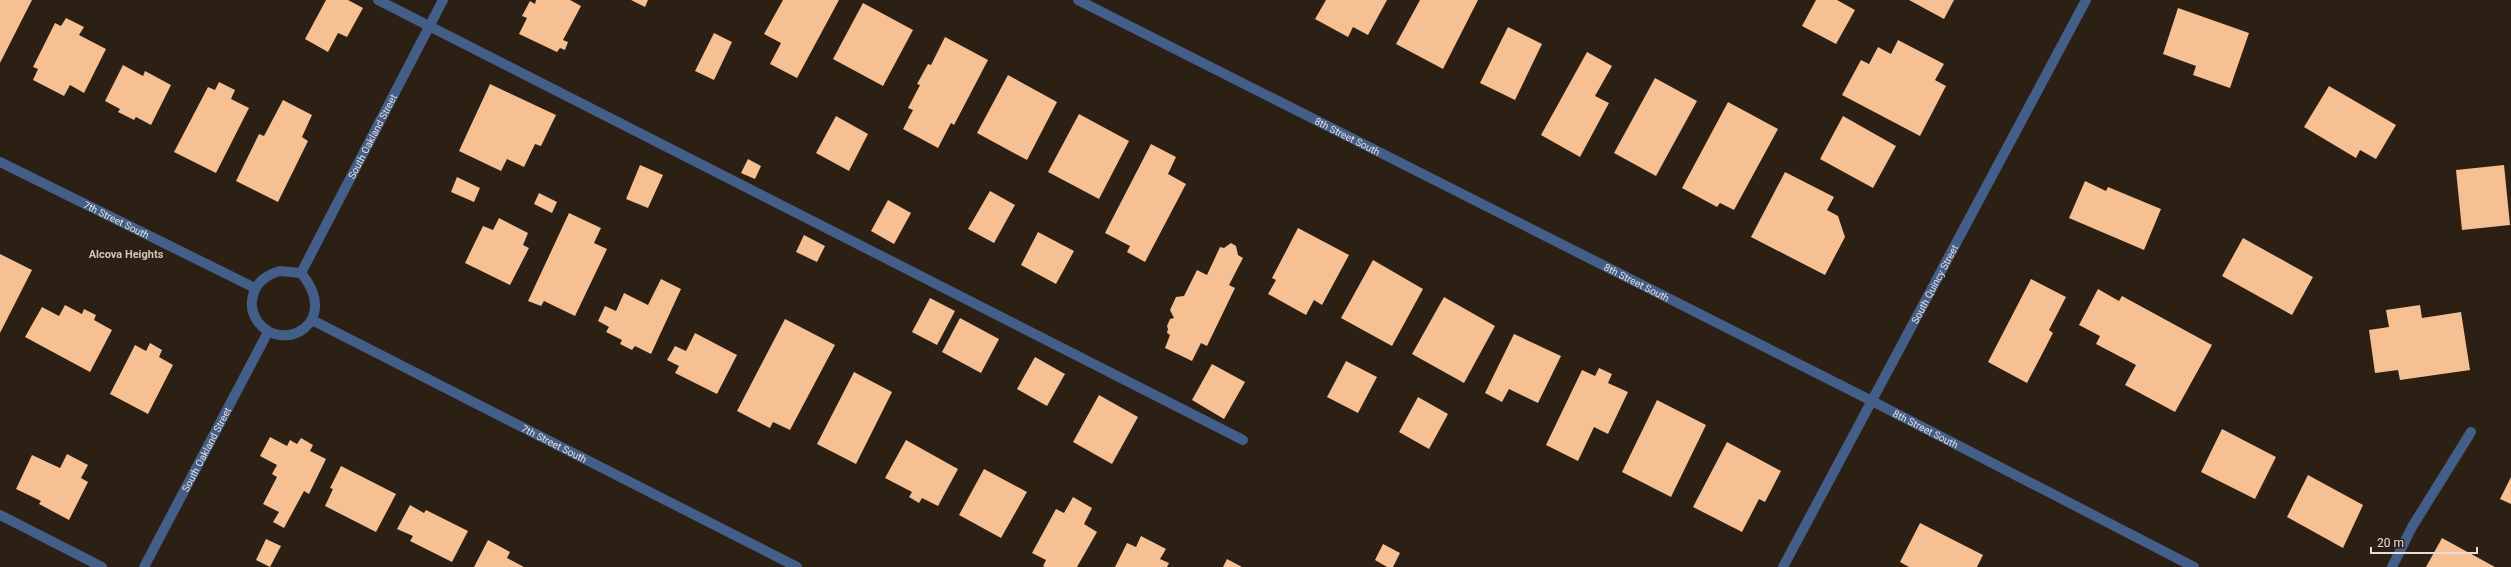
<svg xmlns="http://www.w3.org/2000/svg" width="2511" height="567" viewBox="0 0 2511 567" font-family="Roboto,sans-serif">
<rect width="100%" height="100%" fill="#2c1f13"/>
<g fill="#f6c092">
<polygon points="0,0 32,0 0,63"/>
<polygon points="326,0 348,0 363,8 347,37 338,33 328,52 305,39"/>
<polygon points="536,0 570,0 581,6 563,40 568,42 565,50 560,48 557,52 519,34 527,18 522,16 530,1 535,4"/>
<polygon points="631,0 648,0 645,7"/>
<polygon points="783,0 839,0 797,78 770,64 781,43 764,34"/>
<polygon points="1326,0 1387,0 1368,35 1353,27 1348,37 1315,19"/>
<polygon points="1420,0 1478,0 1443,69 1396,44"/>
<polygon points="1816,0 1837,0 1855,10 1836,44 1802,26"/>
<polygon points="1909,0 1954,0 1944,19"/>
<polygon points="863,3 913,30 883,86 833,59"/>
<polygon points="2178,8 2249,33 2230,88 2193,75 2196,66 2163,54"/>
<polygon points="66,18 84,27 79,35 106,49 84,93 70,85 64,96 33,80 38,69 33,67 55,23 61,26"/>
<polygon points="1508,27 1542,44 1515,100 1480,83"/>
<polygon points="714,33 732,42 714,80 695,71"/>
<polygon points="945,37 988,60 954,125 951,123 938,148 903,129 913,110 908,108 920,85 917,84 928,64 931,65"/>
<polygon points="1898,40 1944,64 1935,80 1946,86 1920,136 1842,95 1861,60 1869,64 1878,47 1891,54"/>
<polygon points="1587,52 1612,66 1595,96 1609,103 1580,157 1541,135"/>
<polygon points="123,65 143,76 145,71 171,85 151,125 136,117 134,120 118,112 120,109 105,101"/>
<polygon points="1008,75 1057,102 1027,160 977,133"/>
<polygon points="1655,78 1697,101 1656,176 1614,153"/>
<polygon points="219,82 235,90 231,99 249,108 216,173 174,152 208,87 215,90"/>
<polygon points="490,84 556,115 541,146 535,144 524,167 507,159 501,171 459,151"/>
<polygon points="2329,86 2396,125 2376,159 2360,150 2356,158 2304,127"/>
<polygon points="283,100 312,115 302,137 308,141 278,202 236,181 259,134 264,136"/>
<polygon points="1728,102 1778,129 1734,210 1720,203 1717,207 1682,188"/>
<polygon points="1079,114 1129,141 1099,199 1048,172"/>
<polygon points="836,116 868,134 849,171 816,153"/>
<polygon points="1843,116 1896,146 1873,188 1820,159"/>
<polygon points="1151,144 1176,157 1168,174 1186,184 1145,262 1127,252 1130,246 1105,233"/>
<polygon points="748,159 761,166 755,179 741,173"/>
<polygon points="640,165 663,175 648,208 626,199"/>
<polygon points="2504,165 2510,225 2462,230 2456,170"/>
<polygon points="1785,172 1834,197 1827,210 1838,216 1845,237 1825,275 1751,237"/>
<polygon points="457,177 480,188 474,202 451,192"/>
<polygon points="2085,181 2106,191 2108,187 2161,209 2144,250 2069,218"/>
<polygon points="990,191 1015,205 994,243 968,229"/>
<polygon points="539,193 557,202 552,213 534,204"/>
<polygon points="888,200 911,213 894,244 871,231"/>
<polygon points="569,213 601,228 594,243 607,249 575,316 544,301 541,306 528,301"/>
<polygon points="499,218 528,233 523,245 529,248 510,285 465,263 483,226 493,230"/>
<polygon points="1298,228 1349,255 1322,305 1314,300 1306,315 1268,294 1276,280 1272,278"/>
<polygon points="1038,232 1074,251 1056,284 1021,265"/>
<polygon points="804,235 825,246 817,262 796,252"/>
<polygon points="2243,238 2313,277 2292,315 2222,276"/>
<polygon points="1231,243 1236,246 1238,255 1243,258 1229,285 1235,288 1207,346 1201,343 1192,361 1165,348 1170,335 1167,333 1168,329 1167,326 1170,319 1174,318 1170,310 1176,297 1184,296 1197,270 1207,275 1220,247 1224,248"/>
<polygon points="0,254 32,270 0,333"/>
<polygon points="1373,260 1423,289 1392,346 1341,318"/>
<polygon points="661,279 681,289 651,354 635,346 632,350 620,344 622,340 606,332 609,327 598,321 605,306 616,311 624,293 648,305"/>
<polygon points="2031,279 2066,297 2049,330 2053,333 2027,383 1988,362"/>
<polygon points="2098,289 2119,301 2122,296 2212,345 2175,412 2125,385 2136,365 2096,344 2100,336 2079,325"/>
<polygon points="1444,297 1495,326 1464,383 1412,354"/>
<polygon points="930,298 955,311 937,345 912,332"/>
<polygon points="65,305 82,314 84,309 96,315 94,320 112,330 90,372 25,337 42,307 59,316"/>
<polygon points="2420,305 2422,318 2461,312 2470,370 2400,380 2398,370 2375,373 2369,330 2389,327 2386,310"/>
<polygon points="960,318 999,339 981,373 942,352"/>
<polygon points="785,319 835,345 790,430 773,422 770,428 737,411"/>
<polygon points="695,333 737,355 717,394 675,373 679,366 667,360 675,346 686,351"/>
<polygon points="1514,334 1561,356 1538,403 1509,389 1502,402 1485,393"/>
<polygon points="150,343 162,350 159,357 173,365 148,414 110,394 135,345 146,351"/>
<polygon points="1035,357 1065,374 1047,406 1017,389"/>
<polygon points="1346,361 1377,377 1358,413 1327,397"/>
<polygon points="1212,364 1245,382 1224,419 1192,400"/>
<polygon points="1599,368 1612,374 1608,383 1628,392 1608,434 1594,427 1578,461 1546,445 1582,370 1595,376"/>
<polygon points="854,372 892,392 856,464 817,444"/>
<polygon points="1099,395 1138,417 1112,464 1073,442"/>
<polygon points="1418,397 1448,414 1429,449 1399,432"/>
<polygon points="1657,400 1706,425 1671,497 1622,472"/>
<polygon points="2222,429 2276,457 2255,499 2201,472"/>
<polygon points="270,437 287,446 290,440 297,444 301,438 313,445 310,451 326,459 309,494 304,491 284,528 273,522 279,512 263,504 277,477 272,474 277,465 260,456"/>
<polygon points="906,440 958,469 938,506 922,498 919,503 909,497 912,492 885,478"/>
<polygon points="1727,442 1781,471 1765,502 1759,499 1742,532 1693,507"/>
<polygon points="67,454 88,465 81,478 88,482 69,520 39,504 41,501 16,489 32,455 60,468"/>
<polygon points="341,466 396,494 376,532 325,506 333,489 330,488"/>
<polygon points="984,469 1027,492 1001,538 959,515"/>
<polygon points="2308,475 2363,505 2343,548 2287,517"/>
<polygon points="2511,477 2511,504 2500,499"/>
<polygon points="1073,497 1092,508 1084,524 1097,532 1077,567 1045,567 1043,566 1046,560 1032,553 1056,509 1064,513"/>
<polygon points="410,505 424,513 426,510 468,531 452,562 410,541 413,536 397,529"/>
<polygon points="1920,523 1983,555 1977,567 1909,567 1900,562"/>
<polygon points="1141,536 1166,549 1160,559 1169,563 1167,567 1115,567 1127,543 1136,547"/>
<polygon points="2442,538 2495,567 2426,567"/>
<polygon points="266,539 281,546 270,567 256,560"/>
<polygon points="488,540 510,552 507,558 524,567 474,567"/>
<polygon points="1383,544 1400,553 1393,567 1387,567 1375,560"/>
<polygon points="1227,559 1242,567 1223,567"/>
</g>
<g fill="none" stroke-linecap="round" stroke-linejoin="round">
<g stroke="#435e88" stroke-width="10">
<polyline points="378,0 1243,440"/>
<path id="s1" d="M 1078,0 L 1872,401 L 2194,567"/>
<path id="s2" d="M 0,162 L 255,288"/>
<path d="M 280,271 L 301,273 C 342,322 283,355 258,322 C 253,315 250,306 253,296 C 256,282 266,275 280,271 Z"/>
<path id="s3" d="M 301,273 L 443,0"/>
<path id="s4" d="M 312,320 L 797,567"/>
<polyline points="0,515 102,567"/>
<path id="s5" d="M 144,567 L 268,332"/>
<path id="s6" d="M 1783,567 L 2086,0"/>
<polyline points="2392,567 2412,527 2471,432"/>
</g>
</g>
<g text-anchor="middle" stroke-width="4" stroke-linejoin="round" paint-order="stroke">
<g font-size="10" fill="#e7ddd6" stroke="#2c1f13">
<text dy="4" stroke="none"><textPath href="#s3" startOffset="154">South Oakland Street</textPath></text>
<text dy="4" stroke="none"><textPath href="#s1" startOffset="302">8th Street South</textPath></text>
<text dy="4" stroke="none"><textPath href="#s2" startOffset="130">7th Street South</textPath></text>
<text dy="4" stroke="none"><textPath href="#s1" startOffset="626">8th Street South</textPath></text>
<text dy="4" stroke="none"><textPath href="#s6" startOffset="321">South Quincy Street</textPath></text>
<text dy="4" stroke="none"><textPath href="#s1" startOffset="950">8th Street South</textPath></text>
<text dy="4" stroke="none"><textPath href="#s4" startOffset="272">7th Street South</textPath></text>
<text dy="4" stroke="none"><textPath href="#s5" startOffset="133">South Oakland Street</textPath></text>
</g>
<g font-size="11" font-weight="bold" fill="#d5c2b3" stroke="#2c1f13">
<text x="126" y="258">Alcova Heights</text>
</g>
</g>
<path d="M2371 547v6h106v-6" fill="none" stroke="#e7ddd6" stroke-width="2"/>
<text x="2377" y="547" font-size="12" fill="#e7ddd6" stroke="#2c1f13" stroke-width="3" paint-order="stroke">20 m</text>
</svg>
